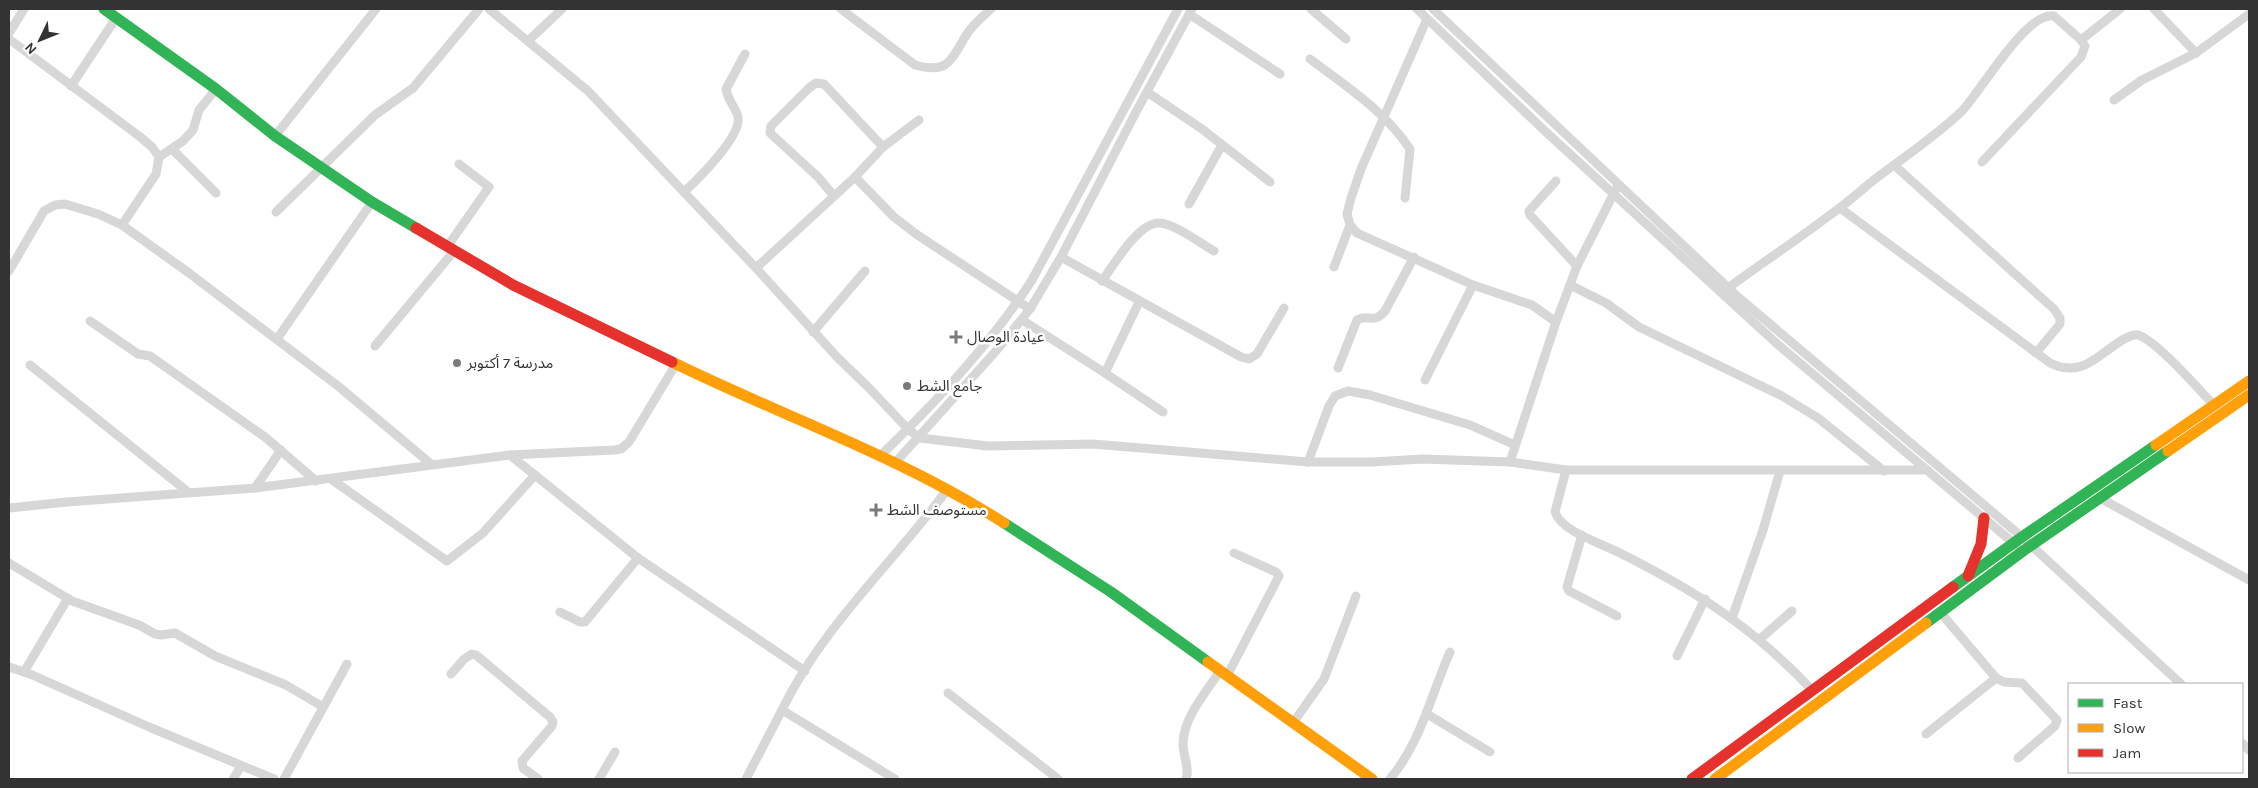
<svg xmlns="http://www.w3.org/2000/svg" width="2258" height="788" viewBox="0 0 2258 788" font-family="Karla,'Noto Sans Arabic',sans-serif">
<rect width="100%" height="100%" fill="#fff"/>
<g fill="none" stroke-linecap="round" stroke-linejoin="round">
<g stroke="#d7d7d7" stroke-width="9">
<polyline points="489,9 588,91 756,268 837,357 869,388 908,429 920,438 988,446 1093,444 1308,462 1372,462 1423,459 1510,462 1566,470 1927,470"/>
<path d="M 841,9 L 915,65 C 947,74 950,62 965,37 C 971,26 982,17 991,9"/>
<polyline points="1311,9 1346,39"/>
<polyline points="1417,9 1546,132 1775,342 2017,546"/>
<polyline points="1433,9 1738,297 2022,537 2181,684"/>
<polyline points="2154,9 2196,53"/>
<polyline points="1189,14 1280,74"/>
<polyline points="1427,19 1361,169 1351,198 1347,214 1350,225 1357,233 1473,285 1532,305 1556,322"/>
<polyline points="9,33 24,9"/>
<polyline points="9,39 139,136 152,147 159,157 156,174 122,225"/>
<polyline points="528,41 562,9"/>
<path d="M 1310,59 C 1346,86 1385,111 1410,149 L 1405,198"/>
<polyline points="71,86 116,18"/>
<polyline points="1147,92 1202,129 1270,182"/>
<polyline points="2114,100 2142,80 2196,53 2249,14"/>
<polyline points="275,136 376,9"/>
<polyline points="883,147 919,120"/>
<polyline points="172,149 216,193"/>
<polyline points="159,157 183,141 193,130 199,110 216,89"/>
<polyline points="1982,162 2081,57 2085,46 2081,40"/>
<polyline points="1894,165 2054,309 2060,318 2060,324 2036,353"/>
<polyline points="1556,181 1529,211 1530,215 1577,266"/>
<path d="M 684,192 C 697,180 742,136 738,117 C 736,108 728,101 726,89 L 745,54"/>
<polyline points="834,196 818,177 770,133 771,126 809,88 816,83 824,84 883,147 855,177"/>
<polyline points="1189,204 1222,145"/>
<path d="M 1840,208 L 2050,363 C 2083,379 2098,354 2124,339 C 2129,337 2133,334 2138,335 C 2156,340 2199,390 2214,405"/>
<polyline points="276,212 375,115 413,88 479,9"/>
<polyline points="447,247 489,187 459,164"/>
<polyline points="1061,257 1241,357 1249,359 1257,354 1284,308"/>
<polyline points="1334,267 1350,225"/>
<polyline points="756,268 855,177 894,217 916,234 1030,309"/>
<polyline points="9,271 44,211 55,205 65,204 98,214 122,225 189,273 338,386 431,464"/>
<path d="M 1102,281 C 1113,266 1139,221 1160,223 C 1175,224 1200,243 1214,251"/>
<polyline points="1570,285 1606,303 1639,327 1782,396 1818,418 1884,471"/>
<path d="M 1728,288 C 1762,263 1797,240 1830,215 C 1846,204 1860,191 1875,179 C 1904,157 1935,137 1962,111 C 1979,94 2027,10 2054,16 L 2081,40 L 2120,9"/>
<polyline points="1022,320 1105,373 1139,302"/>
<polyline points="90,321 138,354 150,356 265,437 316,481"/>
<polyline points="813,332 865,271"/>
<polyline points="277,339 372,202"/>
<polyline points="375,346 454,251"/>
<polyline points="30,365 188,492"/>
<path d="M 1338,368 L 1357,320 C 1368,313 1373,325 1385,311 L 1414,257"/>
<polyline points="1105,373 1163,412"/>
<polyline points="1425,380 1473,285"/>
<polyline points="510,455 638,558 805,671"/>
<path d="M 880,456 C 935,403 990,345 1032,280 L 1178,9"/>
<polyline points="1308,462 1329,406 1335,396 1348,391 1370,395 1470,425 1515,445"/>
<polyline points="1510,462 1556,322 1577,266 1616,189"/>
<polyline points="894,464 996,351 1030,309 1061,257 1136,112 1192,9"/>
<path d="M 1566,470 L 1555,512 C 1561,531 1600,543 1618,552 C 1696,591 1753,627 1813,691"/>
<polyline points="331,479 447,561 483,533 535,475"/>
<polyline points="255,488 281,450"/>
<polyline points="2100,498 2249,580"/>
<polyline points="9,508 67,502 255,488 510,455 614,450 621,449 629,442 676,364"/>
<polyline points="1582,535 1567,587 1569,591 1617,616"/>
<polyline points="9,563 72,601 139,625 155,634 161,635 175,633 215,656 286,685 323,707"/>
<polyline points="560,612 580,622 585,622 638,558"/>
<polyline points="1940,612 1996,678 2004,682 2022,683 2057,720 2055,726 2018,758"/>
<polyline points="1732,618 1763,530 1780,471"/>
<polyline points="1760,639 1792,611"/>
<polyline points="1677,656 1705,599"/>
<polyline points="9,667 30,674 149,727 274,779"/>
<polyline points="24,672 68,598"/>
<polyline points="451,674 464,659 472,654 476,655 550,717 553,722 552,726 522,761 523,768 538,779"/>
<polyline points="1227,676 1279,576 1276,572 1234,553"/>
<polyline points="948,693 1058,779"/>
<polyline points="1427,714 1490,752"/>
<polyline points="1293,723 1324,679 1356,596"/>
<polyline points="1926,734 1996,678"/>
<polyline points="2242,743 2249,750"/>
<polyline points="233,779 241,766"/>
<polyline points="284,779 347,664"/>
<polyline points="599,779 615,752"/>
<polyline points="746,779 782,710"/>
<path d="M 895,779 L 782,710 C 822,627 893,563 947,490"/>
<path d="M 1186,779 C 1190,768 1183,756 1183,744 C 1183,718 1206,692 1220,671"/>
<path d="M 1390,779 C 1421,742 1431,695 1450,652"/>
</g>
<g stroke="#30b455" stroke-width="11">
<polyline points="104,9 216,89 275,136 372,202 416,228"/>
<polyline points="1004,523 1111,592 1208,662"/>
<polyline points="1953,587 2022,537 2156,445"/>
<polyline points="1926,623 2023,551 2168,451"/>
</g>
<g stroke="#ff9f0a" stroke-width="11">
<path d="M 672,362 C 782,416 900,456 1004,523"/>
<polyline points="2156,445 2249,381"/>
<polyline points="2168,451 2249,395"/>
<polyline points="1208,662 1372,779"/>
<polyline points="1715,779 1926,623"/>
</g>
<g stroke="#e5322d" stroke-width="11">
<polyline points="416,228 513,285 672,362"/>
<polyline points="1968,576 1981,544 1984,518"/>
<polyline points="1692,779 1953,587"/>
</g>
</g>
<g fill="#7a7a7a" stroke="#fff" stroke-width="2">
<path d="M953.5 329.5h5v5h5v5h-5v5h-5v-5h-5v-5h5z"/>
<circle cx="457" cy="363" r="5"/>
<circle cx="907" cy="386" r="5"/>
<path d="M873.5 502.5h5v5h5v5h-5v5h-5v-5h-5v-5h5z"/>
</g>
<g text-anchor="middle" stroke-width="5" stroke-linejoin="round" paint-order="stroke">
<g font-size="15" fill="#333" stroke="#fff" text-anchor="start">
<text x="967" y="342">عيادة الوصال</text>
<text x="467" y="368">مدرسة 7 أكتوبر</text>
<text x="917" y="391">جامع الشط</text>
<text x="887" y="515">مستوصف الشط</text>
</g>
</g>
<rect width="2258" height="788" fill="none" stroke="#333333" stroke-width="20"/>
<rect x="2068" y="683" width="175" height="90" fill="#ffffff" stroke="#adadad"/>
<rect x="2078" y="699" width="25" height="8" fill="#30b455" stroke="#adadad"/>
<text x="2113" y="708" font-size="15" fill="#333333">Fast</text>
<rect x="2078" y="724" width="25" height="8" fill="#ff9f0a" stroke="#adadad"/>
<text x="2113" y="733" font-size="15" fill="#333333">Slow</text>
<rect x="2078" y="749" width="25" height="8" fill="#e5322d" stroke="#adadad"/>
<text x="2113" y="758" font-size="15" fill="#333333">Jam</text>
<g transform="translate(40 40) rotate(227)" stroke="#ffffff" stroke-width="4" paint-order="stroke">
<path d="M0-4L9 19L0 12L-9 19Z" fill="#333333"/>
<text y="-8" font-size="14" font-weight="bold" text-anchor="middle" fill="#333333">N</text>
</g>
</svg>
